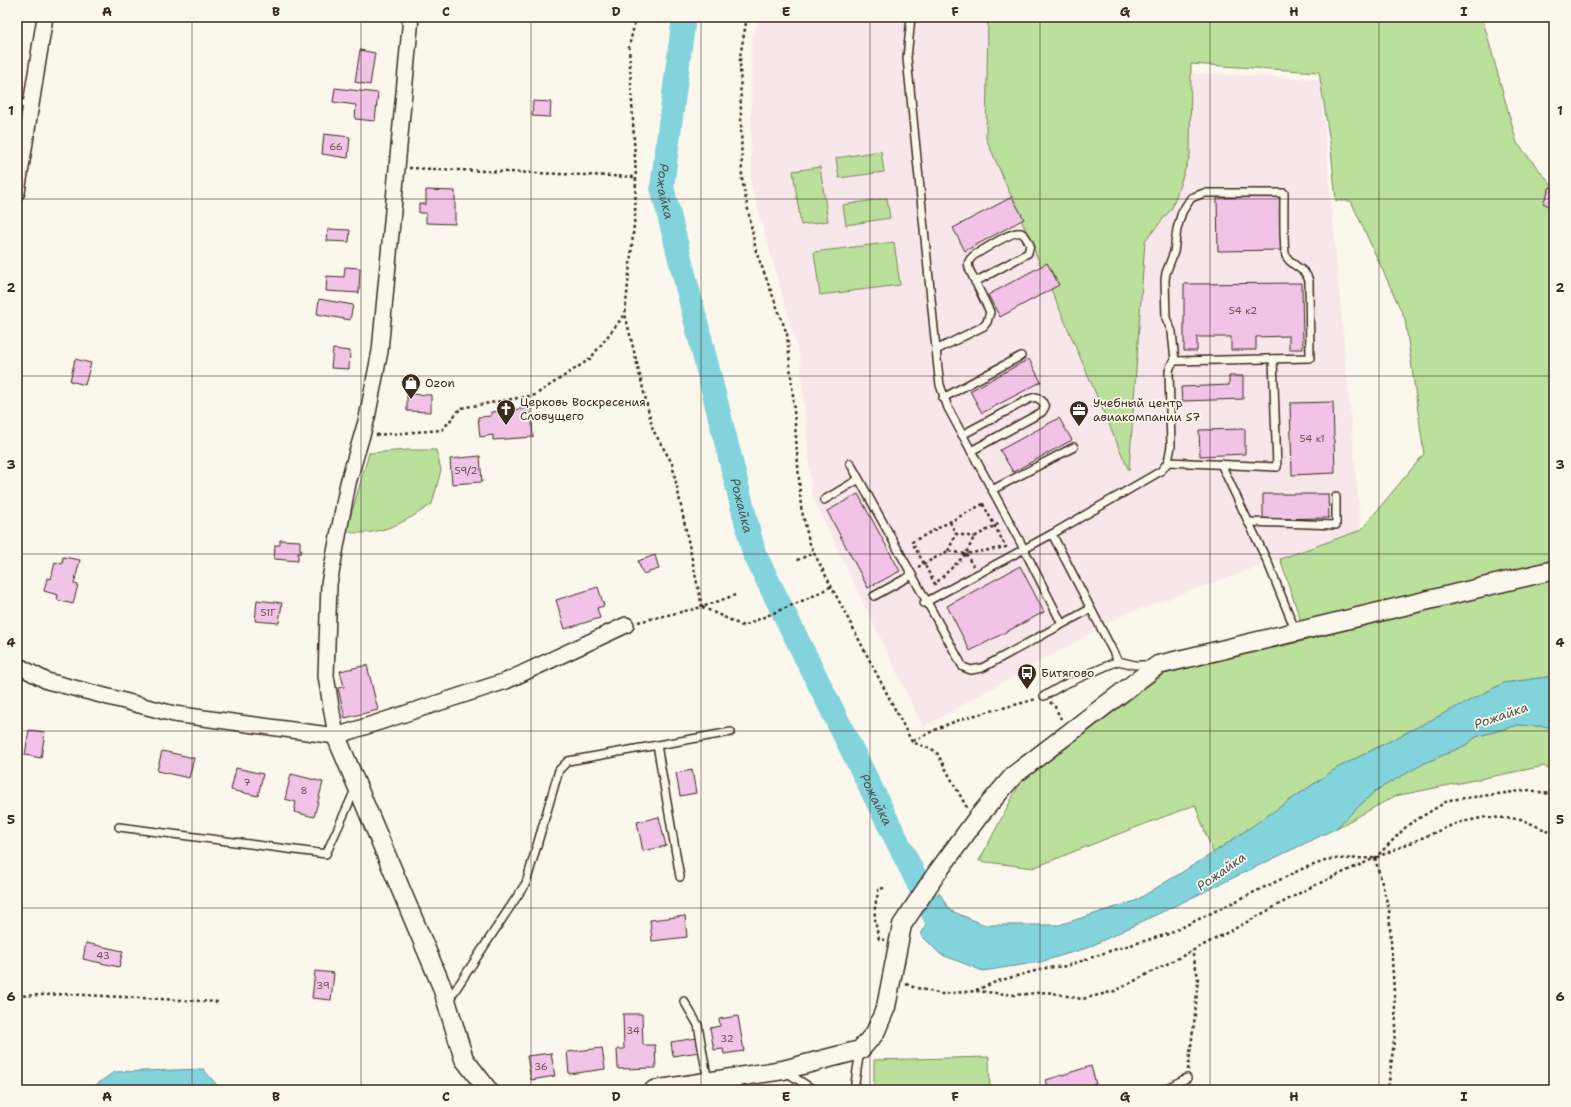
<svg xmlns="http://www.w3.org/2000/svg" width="1571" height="1107" viewBox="0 0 1571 1107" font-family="'Shantell Sans',sans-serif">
<rect width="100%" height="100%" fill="#fbf7ec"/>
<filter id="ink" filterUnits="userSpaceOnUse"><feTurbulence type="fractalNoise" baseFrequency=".025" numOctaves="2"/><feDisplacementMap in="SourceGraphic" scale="8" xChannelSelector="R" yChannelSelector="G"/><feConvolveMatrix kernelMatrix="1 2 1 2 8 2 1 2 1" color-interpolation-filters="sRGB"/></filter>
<g filter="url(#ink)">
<polygon fill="#f8e7ea" points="759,17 994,17 994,64 1320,79 1361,530 1123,615 923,727 812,496 800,358 751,185 751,44"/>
<g fill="#bae09b" stroke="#7a855c">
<polygon points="988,17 1482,17 1517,143 1554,188 1554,676 1504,683 1337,768 1213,853 1195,805 1108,838 1033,868 979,861 1020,783 1164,674 1307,640 1280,559 1361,530 1424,454 1405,319 1351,201 1336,201 1331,149 1319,72 1191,64 1190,155 1172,208 1145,241 1129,471 986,138"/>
<polygon points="881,151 884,172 839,178 836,158"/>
<polygon points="820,167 828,221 801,225 793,171"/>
<polygon points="887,198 890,218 846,225 843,205"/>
<polygon points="894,242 900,285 820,295 814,252"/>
<path d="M 408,450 L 436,450 L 441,470 L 432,504 C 405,522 380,537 346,532 L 369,453 Z"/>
<polygon points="1518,725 1554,727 1554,774 1544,766 1395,796 1335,829 1375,791 1425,763 1466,745 1476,737"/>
<polygon points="989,1057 990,1090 874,1090 874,1060"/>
</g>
<g fill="#82d3dc" stroke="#668f90">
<polygon points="1554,676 1554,727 1518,725 1476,737 1466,745 1425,763 1375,791 1335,829 1087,948 1040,962 983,971 940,954 921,935 939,892 949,910 985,925 1059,925 1135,901 1213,853 1337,768 1504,683"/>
<polygon points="203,1069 221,1090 89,1090 114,1072"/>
</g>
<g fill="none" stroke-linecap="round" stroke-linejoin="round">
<path stroke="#82d3dc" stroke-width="24" id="s1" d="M 684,17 L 662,187 L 754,553 L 939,925 L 954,931"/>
</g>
<g fill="#f0c3e7" stroke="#3b2a1e">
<polygon points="360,50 375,53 370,85 355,82"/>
<polygon points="335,88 378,93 375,121 355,119 356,105 333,102"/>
<polygon points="533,101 551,102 550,117 532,116"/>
<polygon points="324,134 350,137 348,158 322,154"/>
<polygon points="1550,187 1554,188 1554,208 1543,203"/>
<polygon points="426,190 455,191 455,224 426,223 426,213 419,213 419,204 426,204"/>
<polygon points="1012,197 1024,219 965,251 953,228"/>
<polygon points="1283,197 1284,250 1218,251 1217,198"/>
<polygon points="328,229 350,230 349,242 327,241"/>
<polygon points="1047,263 1059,285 1000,317 988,295"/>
<polygon points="345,267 360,268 359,293 326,291 327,276 344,277"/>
<polygon points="1302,283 1303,349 1289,349 1289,336 1256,337 1256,350 1231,350 1231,337 1197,337 1197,351 1184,351 1184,284"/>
<polygon points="319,299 353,305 350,320 317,314"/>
<polygon points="333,349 350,351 349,369 331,368"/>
<polygon points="75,359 91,363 85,385 70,381"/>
<polygon points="1029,359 1041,382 982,413 970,391"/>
<polygon points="1229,376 1243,376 1243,399 1182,401 1181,387 1229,385"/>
<polygon points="407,394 431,395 431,412 407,411"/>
<polygon points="1333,402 1335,473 1292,475 1290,403"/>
<polygon points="531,408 533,437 493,440 493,435 480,437 478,417 491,416 491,412"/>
<polygon points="1059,418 1072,440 1013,472 1000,450"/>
<polygon points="1245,429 1245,454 1200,456 1199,430"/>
<polygon points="480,456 482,482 452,484 450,459"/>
<polygon points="858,494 900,571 868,588 827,511"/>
<polygon points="1263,494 1328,494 1329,518 1263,519"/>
<polygon points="280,540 300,541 300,550 302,550 301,553 298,553 298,561 274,559 275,545 280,545"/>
<polygon points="655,555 659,569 643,574 638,561"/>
<polygon points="63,557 80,560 74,584 78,585 73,604 57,600 58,595 44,591 47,578 51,579 55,562 62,564"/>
<polygon points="1020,566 1044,612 970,651 947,606"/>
<polygon points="598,587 604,606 597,608 600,618 565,629 556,600"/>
<polygon points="257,600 282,603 279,623 255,621"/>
<polygon points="367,665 378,710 345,718 338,688 344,687 340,671"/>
<polygon points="29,730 45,732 41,758 25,755"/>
<polygon points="162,751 194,758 189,778 157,771"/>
<polygon points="236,768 263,774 258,796 231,790"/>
<polygon points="692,770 696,793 680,796 676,773"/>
<polygon points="291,774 323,782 314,817 294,812 296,802 285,799"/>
<polygon points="659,817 666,846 643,851 637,822"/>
<polygon points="685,916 687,937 652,941 650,920"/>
<polygon points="86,943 123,951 119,967 83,959"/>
<polygon points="315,971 334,973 331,1000 312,998"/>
<polygon points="623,1014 642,1014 643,1045 655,1045 656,1068 618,1069 617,1049 624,1049"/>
<polygon points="738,1016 744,1051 724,1054 723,1049 714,1050 710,1028 720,1026 719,1019"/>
<polygon points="697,1038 699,1052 673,1056 671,1042"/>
<polygon points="602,1048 605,1069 569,1074 567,1052"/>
<polygon points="551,1053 555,1076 531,1080 527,1056"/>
<polygon points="1091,1066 1096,1084 1075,1090 1049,1090 1046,1080"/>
</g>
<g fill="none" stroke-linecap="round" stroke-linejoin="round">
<defs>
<g id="service">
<polyline points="911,17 907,58 938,369 940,385 948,408 1024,549 1062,624"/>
<polyline points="17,102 30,106"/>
<path d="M 936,350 L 984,326 L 987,322 L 990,312 L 970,271 C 967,264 968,261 973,256 C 982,251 1012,230 1021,233 C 1026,235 1028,241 1030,245 L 1028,253 L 975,282"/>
<polyline points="943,398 1021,356"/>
<polyline points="962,435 1029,399 1036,397 1042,401 1045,407 1042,412 971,451"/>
<polyline points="1168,462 1277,467 1273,359"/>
<polyline points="850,463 963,667 971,670 982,668 1090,609"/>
<polyline points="1221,464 1268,563 1296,632"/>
<polyline points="992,490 1074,447"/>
<polyline points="824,500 859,479"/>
<polyline points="1248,522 1336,525 1336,497"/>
<polyline points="874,596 912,575"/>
<polyline points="924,603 1052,534"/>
<path d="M 1118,661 L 1052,534 L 1161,471 L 1168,462 L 1171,446 L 1169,371 L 1171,365 L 1175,361 L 1310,358 L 1309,281 C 1306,268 1292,267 1286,256 C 1283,250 1284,203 1284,193 L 1204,193 L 1191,198 L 1182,212 L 1177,229 L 1174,252 L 1166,273 L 1165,280 L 1166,318 L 1172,332 L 1175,361"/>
<polyline points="1044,696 1063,685 1118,661 1135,665 1152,665"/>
<polyline points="657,745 680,877"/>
<polyline points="119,827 326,854 355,790"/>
<polyline points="448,1001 526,883 559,770 568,761 731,732"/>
<polyline points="684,1001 698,1025 708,1082"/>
<polyline points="786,1072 814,1090"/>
<polyline points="854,1090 860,1050"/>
<polyline points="1163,1090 1187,1078"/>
</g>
<g id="minor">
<polyline points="17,192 45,17"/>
<polyline points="17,665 47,681 174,714 336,736 506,681 626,625"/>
<polyline points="336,736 326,676 329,584 348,483 367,418 380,351 411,17"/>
</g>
<g id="tertiary">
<polyline points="336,736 442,987 464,1059 488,1090"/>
<polyline points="654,1090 783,1070 860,1050 875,1033 886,1007 902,925 936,874 978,817 1014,775 1158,665 1554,570"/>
</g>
</defs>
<use href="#service" stroke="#3b2a1e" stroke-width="10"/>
<use href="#minor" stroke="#3b2a1e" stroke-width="18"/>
<use href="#tertiary" stroke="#3b2a1e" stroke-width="21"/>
<g stroke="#3b2a1e" stroke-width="2.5" stroke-dasharray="3 3" stroke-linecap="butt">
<polyline points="636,17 629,47 636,177 635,215 625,314 653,430 672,463 702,607 735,595"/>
<polyline points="747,17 740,57 742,179 756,251 787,334 793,396 801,507 809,541 814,553 912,742 936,751 967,808"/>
<polyline points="409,168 636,177"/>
<polyline points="376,435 442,430 461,408 535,395 590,359 625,314"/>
<polygon points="983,504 1006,547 966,554 935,584 912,542"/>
<polyline points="950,522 956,534"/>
<polyline points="948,551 956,534 974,537"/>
<polyline points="966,554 973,566"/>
<polyline points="797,560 814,553"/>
<polyline points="918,567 948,551 966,554 974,537 1000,523"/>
<polyline points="638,622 702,607 743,626 811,597 832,586"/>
<polyline points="1050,702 1055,707 1061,719"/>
<path d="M 913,741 C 924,736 935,729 946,725 C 975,713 1007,708 1036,699"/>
<polyline points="1375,858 1389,909 1396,1025 1388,1090"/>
<path d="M 884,888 L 878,889 C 879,895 876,897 876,902 C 873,915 876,926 879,939 L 885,940"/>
<polyline points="906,984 913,987 942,994 976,991 1016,995 1047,992 1082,999 1115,991 1236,928 1309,888 1375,858 1408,825 1449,800 1530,790 1554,795"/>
<polyline points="976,990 998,981 1046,968 1067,966 1110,951 1168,934 1302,869 1331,859 1375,858 1457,823 1486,817 1521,819 1554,834"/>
<polyline points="17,996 65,994 219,1002"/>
<polyline points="1188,1070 1195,1015 1198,977 1192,951"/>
</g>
<use href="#service" stroke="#fbf7ec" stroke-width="7"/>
<use href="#minor" stroke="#fbf7ec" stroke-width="15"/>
<use href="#tertiary" stroke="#fbf7ec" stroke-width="18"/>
</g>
</g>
<path fill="none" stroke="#3b2a1e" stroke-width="1" stroke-opacity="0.55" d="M 192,17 L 192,1090M 361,17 L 361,1090M 531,17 L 531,1090M 701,17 L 701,1090M 870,17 L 870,1090M 1040,17 L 1040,1090M 1210,17 L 1210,1090M 1379,17 L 1379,1090M 17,199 L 1554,199M 17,376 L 1554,376M 17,554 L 1554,554M 17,731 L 1554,731M 17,908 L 1554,908"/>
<defs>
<symbol id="shop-pin" viewBox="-11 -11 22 30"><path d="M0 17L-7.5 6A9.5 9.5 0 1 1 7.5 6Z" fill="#3b2a1e" stroke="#fbf7ec"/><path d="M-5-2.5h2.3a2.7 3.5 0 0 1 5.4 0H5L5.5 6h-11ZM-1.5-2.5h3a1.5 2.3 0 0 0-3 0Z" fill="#fff"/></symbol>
<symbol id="church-pin" viewBox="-11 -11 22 30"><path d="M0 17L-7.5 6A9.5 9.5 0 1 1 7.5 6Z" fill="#3b2a1e" stroke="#fbf7ec"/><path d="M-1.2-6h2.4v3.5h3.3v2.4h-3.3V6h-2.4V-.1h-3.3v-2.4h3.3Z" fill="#fff"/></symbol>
<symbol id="office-pin" viewBox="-11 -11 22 30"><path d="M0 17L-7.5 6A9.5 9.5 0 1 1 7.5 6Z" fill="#3b2a1e" stroke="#fbf7ec"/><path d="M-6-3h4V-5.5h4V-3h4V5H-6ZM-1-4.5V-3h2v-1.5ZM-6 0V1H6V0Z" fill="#fff"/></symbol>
<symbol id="bus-pin" viewBox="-11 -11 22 30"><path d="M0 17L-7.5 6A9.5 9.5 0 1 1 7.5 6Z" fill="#3b2a1e" stroke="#fbf7ec"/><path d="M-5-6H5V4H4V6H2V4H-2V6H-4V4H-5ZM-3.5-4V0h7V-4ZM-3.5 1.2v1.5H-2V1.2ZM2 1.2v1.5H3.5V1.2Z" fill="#fff"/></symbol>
</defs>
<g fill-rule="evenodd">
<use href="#shop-pin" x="400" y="372" width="22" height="30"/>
<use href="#church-pin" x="495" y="398" width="22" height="30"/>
<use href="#office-pin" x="1068" y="399" width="22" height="30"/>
<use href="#bus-pin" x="1016" y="662" width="22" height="30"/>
</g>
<g text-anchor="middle" stroke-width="3.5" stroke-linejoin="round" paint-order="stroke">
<g font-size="10" fill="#685050">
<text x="336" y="150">66</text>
<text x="1243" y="314">54 к2</text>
<text x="1312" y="442">54 к1</text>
<text x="466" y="474">59/2</text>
<text x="268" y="616">51Г</text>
<text x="247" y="786">7</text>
<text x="304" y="794">8</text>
<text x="103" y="959">43</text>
<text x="323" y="989">39</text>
<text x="633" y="1034">34</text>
<text x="727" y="1042">32</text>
<text x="541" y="1070">36</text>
</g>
<g font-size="12" fill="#3b2a1e" stroke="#fbf7ec" text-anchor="start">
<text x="425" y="387">Ozon</text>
<text x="520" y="406">Церковь Воскресения<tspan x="520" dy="14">Словущего</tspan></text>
<text x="1093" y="407">Учебный центр<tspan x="1093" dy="14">авиакомпании S7</tspan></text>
<text x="1041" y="677">Битягово</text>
</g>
<g font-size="13" font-style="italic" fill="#4d544e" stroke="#fbf7ec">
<text dy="5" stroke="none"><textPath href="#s1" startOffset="176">Рожайка</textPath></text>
<text dy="5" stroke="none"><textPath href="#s1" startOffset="500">Рожайка</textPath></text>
<text transform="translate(1501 715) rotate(-19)" y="5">Рожайка</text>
<text dy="5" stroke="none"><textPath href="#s1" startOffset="824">Рожайка</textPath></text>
<text transform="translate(1221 871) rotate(-35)" y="5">Рожайка</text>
</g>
</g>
<rect width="1571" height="1107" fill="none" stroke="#fbf7ec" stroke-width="44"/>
<rect x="22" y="22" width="1527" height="1063" fill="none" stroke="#3b2a1e" stroke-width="1.5"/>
<g font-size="13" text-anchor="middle" font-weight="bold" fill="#3b2a1e">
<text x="107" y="16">A</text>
<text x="276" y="16">B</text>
<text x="446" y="16">C</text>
<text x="616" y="16">D</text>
<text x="786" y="16">E</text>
<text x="955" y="16">F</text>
<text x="1125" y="16">G</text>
<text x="1294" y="16">H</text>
<text x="1464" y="16">I</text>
<text x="11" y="115">1</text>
<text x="1560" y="115">1</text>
<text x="11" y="292">2</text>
<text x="1560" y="292">2</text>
<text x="11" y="469">3</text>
<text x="1560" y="469">3</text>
<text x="11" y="647">4</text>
<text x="1560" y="647">4</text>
<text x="11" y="824">5</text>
<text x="1560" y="824">5</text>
<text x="11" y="1001">6</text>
<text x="1560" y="1001">6</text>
<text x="107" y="1101">A</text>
<text x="276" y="1101">B</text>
<text x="446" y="1101">C</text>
<text x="616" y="1101">D</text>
<text x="786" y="1101">E</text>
<text x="955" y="1101">F</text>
<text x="1125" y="1101">G</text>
<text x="1294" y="1101">H</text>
<text x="1464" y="1101">I</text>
</g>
</svg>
